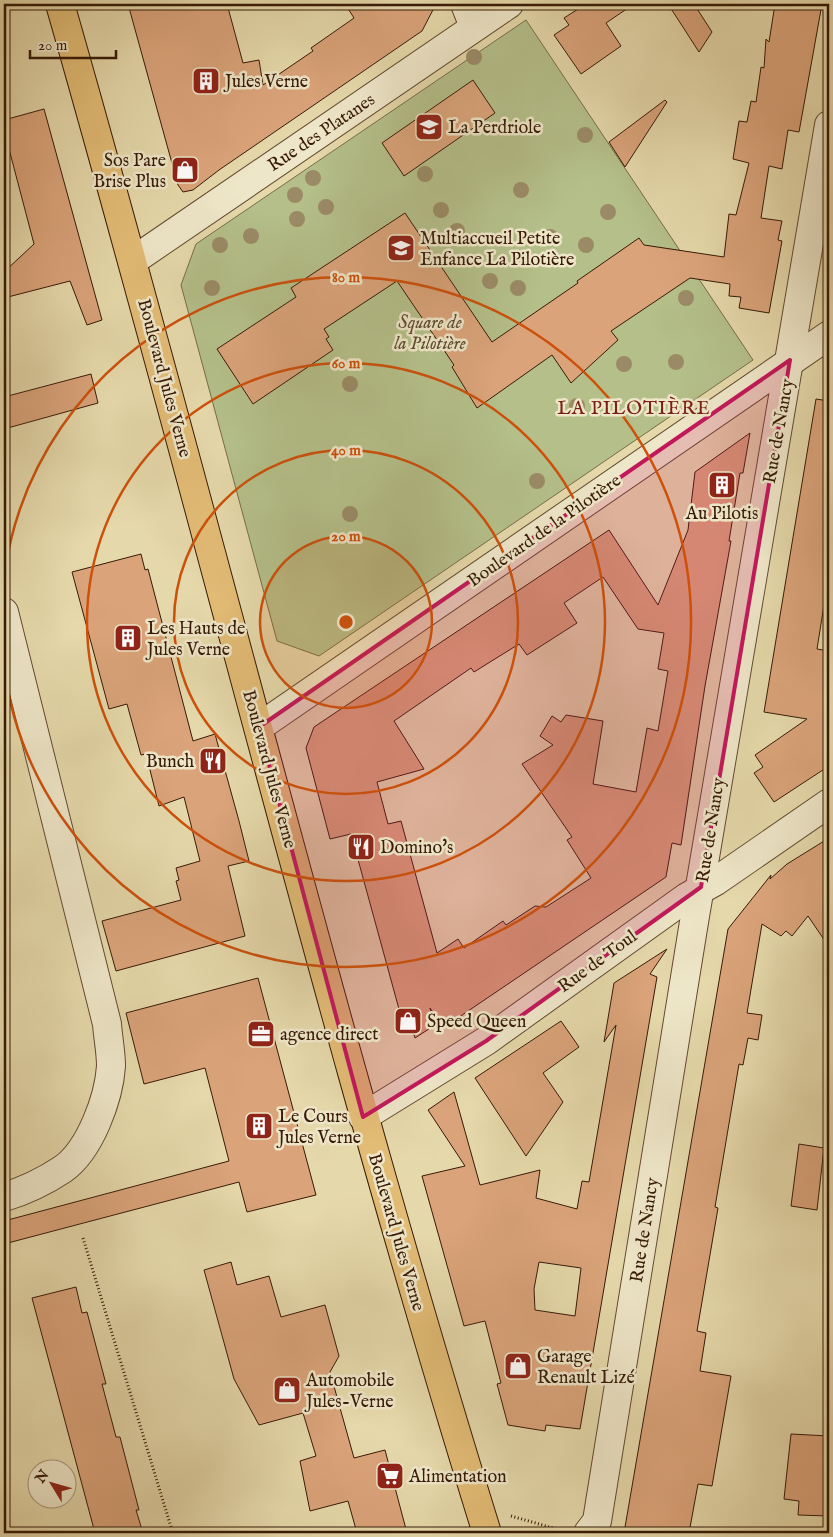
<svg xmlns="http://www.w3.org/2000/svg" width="833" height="1537" viewBox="0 0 833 1537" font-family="'IM FELL English',serif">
<rect width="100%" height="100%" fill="#e5d8aa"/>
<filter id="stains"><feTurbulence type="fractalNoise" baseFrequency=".004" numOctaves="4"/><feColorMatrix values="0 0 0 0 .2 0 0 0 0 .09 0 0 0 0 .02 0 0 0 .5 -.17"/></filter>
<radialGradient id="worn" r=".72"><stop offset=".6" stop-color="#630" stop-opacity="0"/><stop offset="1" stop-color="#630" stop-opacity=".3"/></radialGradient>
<polygon fill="#b4bf89" stroke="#766c48" points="526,20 753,360 319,656 277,641 181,285 196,244"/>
<g fill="#daa37a" stroke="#371a07" fill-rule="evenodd">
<polygon points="128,4 227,4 243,63 259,60 263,85 313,51 311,48 354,18 345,4 436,4 422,31 219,170 193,190 183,192 178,185"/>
<polygon points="586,4 634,4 606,23 621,46 581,74 554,35 569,25 564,18"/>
<polygon points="668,4 694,4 712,32 699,52"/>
<polygon points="775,4 822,4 799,132 788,130 782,169 769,166 761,218 782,221 778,240 782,241 769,313 739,308 741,297 729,296 730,284 690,278 611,331 618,340 571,383 552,355 477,408 452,367 454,365 397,281 324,329 329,337 326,339 333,350 253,404 217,349 296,297 291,288 405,213 492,342 578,283 577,281 639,238 644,245 724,257 729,214 736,215 749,163 733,159 739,121 747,122 751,101 756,102 761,67 764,68 766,39 769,42"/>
<polygon points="473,80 495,113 404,176 382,143"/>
<polygon points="665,100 667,102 625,167 609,142"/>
<polygon points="44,109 102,320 87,325 70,281 4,298 4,272 34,244 4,130 4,120"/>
<polygon points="91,374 98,403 4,429 4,397"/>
<polygon points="816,399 829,401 829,574 817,649 829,651 829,766 774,802 754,773 763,767 755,755 807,719 764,712"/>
<path d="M 750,433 L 743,473 L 740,473 L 729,541 L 731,541 L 705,686 L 681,845 L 672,843 L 666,877 L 443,1028 L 430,1008 L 435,1025 L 415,1038 L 412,1029 L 405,1031 L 351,834 L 330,839 L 306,748 L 314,727 L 609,530 L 658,605 L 688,530 L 695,472 ZM 603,577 L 638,629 L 664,633 L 658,669 L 668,671 L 658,731 L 647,728 L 636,792 L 593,784 L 603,721 L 566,715 L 561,722 L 552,716 L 540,736 L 553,745 L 522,764 L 572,837 L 567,840 L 591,878 L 546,907 L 535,906 L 506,925 L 503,921 L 464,948 L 458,939 L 437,953 L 401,821 L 388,824 L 377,782 L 424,769 L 394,721 L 471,668 L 474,672 L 519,644 L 527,655 L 577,623 L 564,603 Z"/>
<polygon points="141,554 145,570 148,569 193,741 215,734 239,821 249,861 228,866 245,936 116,971 102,921 181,900 176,881 179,880 176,868 200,861 184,797 159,806 146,754 141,755 127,704 109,709 72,572"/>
<polygon points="829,838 829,947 808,916 792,936 786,931 781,936 762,924 747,1013 762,1015 758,1040 748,1038 743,1065 739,1064 715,1207 718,1208 697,1331 706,1333 700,1371 731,1376 712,1486 698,1484 689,1533 624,1533 728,929 771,875 770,879 787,864"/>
<path d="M 667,949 L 650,974 L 657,977 L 580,1429 L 546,1425 L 545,1431 L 508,1425 L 497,1384 L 501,1383 L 485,1321 L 464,1326 L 422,1176 L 465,1166 L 428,1110 L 454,1092 L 480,1185 L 540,1170 L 536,1198 L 577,1209 L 582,1181 L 589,1182 L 616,1025 L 604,1042 L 614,983 ZM 539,1262 L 581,1268 L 575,1316 L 535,1310 L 534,1289 Z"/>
<polygon points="258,978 316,1195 247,1212 239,1182 4,1244 4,1221 229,1161 205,1068 144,1084 126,1013"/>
<polygon points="561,1021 579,1047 543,1073 563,1102 526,1156 475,1078"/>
<polygon points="799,1144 824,1148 817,1210 791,1206"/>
<polygon points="231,1262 237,1285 269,1276 281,1317 325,1305 339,1356 330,1372 354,1458 385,1450 407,1533 357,1533 348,1501 310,1511 300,1461 316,1456 303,1413 259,1425 234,1379 204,1270"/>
<polygon points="76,1287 82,1313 87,1312 106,1384 102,1384 116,1437 120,1437 139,1510 136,1510 143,1533 95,1533 32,1298"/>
<polygon points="791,1434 829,1436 829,1516 798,1515 799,1501 784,1499"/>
</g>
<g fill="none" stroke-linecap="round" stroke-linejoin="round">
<defs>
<g id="street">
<polyline points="465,4 474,27"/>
<polyline points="134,260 509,4"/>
<path d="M 4,612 L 107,1024 C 108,1038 111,1052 111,1066 C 109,1098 90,1150 63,1169 C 45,1181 24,1191 4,1197"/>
<polyline points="259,727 829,335"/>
<polyline points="363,1117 486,1041 687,897 716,881 829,803"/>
<polyline points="588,1533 597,1521 694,922 829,125"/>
</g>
<path id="primary" d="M 60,4 C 206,513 330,1028 487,1533"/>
</defs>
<use href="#street" stroke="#624a30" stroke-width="30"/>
<use href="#primary" stroke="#371a07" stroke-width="30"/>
<g stroke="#371a07" stroke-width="3" stroke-dasharray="1 2.5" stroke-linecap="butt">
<polyline points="83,1238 171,1527 183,1533"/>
<polyline points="511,1516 560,1530"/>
<polyline points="525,1532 525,1533"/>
</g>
<use href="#street" stroke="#eee6c8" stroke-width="28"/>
<use href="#primary" stroke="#e2bc75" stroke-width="28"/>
</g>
<g fill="#9a8b66">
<circle cx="474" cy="57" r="8"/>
<circle cx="585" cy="135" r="8"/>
<circle cx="425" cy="174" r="8"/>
<circle cx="313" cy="178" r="8"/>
<circle cx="521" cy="190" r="8"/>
<circle cx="295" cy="195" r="8"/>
<circle cx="326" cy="207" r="8"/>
<circle cx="441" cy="210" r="8"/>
<circle cx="608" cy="212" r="8"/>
<circle cx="297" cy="219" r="8"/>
<circle cx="457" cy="231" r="8"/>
<circle cx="251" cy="236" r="8"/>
<circle cx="550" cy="237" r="8"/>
<circle cx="220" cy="245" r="8"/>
<circle cx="586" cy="245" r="8"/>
<circle cx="490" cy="281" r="8"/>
<circle cx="212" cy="288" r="8"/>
<circle cx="518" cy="288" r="8"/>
<circle cx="686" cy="298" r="8"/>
<circle cx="676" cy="362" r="8"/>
<circle cx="624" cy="364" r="8"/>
<circle cx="350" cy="384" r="8"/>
<circle cx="577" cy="406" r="8"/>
<circle cx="537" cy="481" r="8"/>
<circle cx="350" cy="514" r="8"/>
</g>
<path fill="#c2185b" fill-opacity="0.2" stroke="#c2185b" stroke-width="4" stroke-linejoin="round" d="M 790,360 L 701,887 L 486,1041 L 363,1117 L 259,727 Z"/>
<circle cx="346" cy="622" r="86" fill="#cd500b" fill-opacity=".12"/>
<g fill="none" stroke="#cd500b" stroke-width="2.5">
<circle cx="346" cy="622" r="86"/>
<circle cx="346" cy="622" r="172"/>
<circle cx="346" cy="622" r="259"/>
<path d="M4 577A345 345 0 1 1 4 667"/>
</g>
<defs>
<symbol id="building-square" viewBox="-11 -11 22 22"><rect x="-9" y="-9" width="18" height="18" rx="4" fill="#8f2418" stroke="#eee6c8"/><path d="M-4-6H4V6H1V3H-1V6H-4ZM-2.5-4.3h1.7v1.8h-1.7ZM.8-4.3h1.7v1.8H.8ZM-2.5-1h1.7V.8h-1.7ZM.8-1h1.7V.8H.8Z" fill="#fff"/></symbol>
<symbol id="school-square" viewBox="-11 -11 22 22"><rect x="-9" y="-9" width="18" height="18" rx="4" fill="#8f2418" stroke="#eee6c8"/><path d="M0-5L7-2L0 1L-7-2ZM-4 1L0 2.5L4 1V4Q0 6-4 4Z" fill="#fff"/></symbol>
<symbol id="shop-square" viewBox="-11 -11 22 22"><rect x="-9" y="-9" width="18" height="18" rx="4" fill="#8f2418" stroke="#eee6c8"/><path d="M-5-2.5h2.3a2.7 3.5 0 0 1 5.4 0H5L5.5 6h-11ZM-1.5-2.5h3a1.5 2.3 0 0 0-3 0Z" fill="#fff"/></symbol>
<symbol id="restaurant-square" viewBox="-11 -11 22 22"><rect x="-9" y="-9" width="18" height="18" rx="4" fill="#8f2418" stroke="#eee6c8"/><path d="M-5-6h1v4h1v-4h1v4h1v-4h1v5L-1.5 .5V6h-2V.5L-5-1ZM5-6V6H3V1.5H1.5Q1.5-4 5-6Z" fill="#fff"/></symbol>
<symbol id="office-square" viewBox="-11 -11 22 22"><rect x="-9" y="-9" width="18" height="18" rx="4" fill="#8f2418" stroke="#eee6c8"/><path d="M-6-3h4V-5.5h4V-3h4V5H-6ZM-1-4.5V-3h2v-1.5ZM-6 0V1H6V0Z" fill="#fff"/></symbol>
<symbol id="supermarket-square" viewBox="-11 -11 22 22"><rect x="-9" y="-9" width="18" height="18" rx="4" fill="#8f2418" stroke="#eee6c8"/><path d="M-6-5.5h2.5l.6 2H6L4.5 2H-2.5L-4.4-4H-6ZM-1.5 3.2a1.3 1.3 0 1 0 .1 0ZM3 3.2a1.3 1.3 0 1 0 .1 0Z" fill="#fff"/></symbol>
</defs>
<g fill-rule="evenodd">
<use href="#building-square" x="190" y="65" width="32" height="32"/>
<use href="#school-square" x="413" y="111" width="32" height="32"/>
<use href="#shop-square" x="169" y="154" width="32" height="32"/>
<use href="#school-square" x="385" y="232" width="32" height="32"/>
<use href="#building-square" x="706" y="469" width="32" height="32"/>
<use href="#building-square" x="112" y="622" width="32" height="32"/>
<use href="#restaurant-square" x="197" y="745" width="32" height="32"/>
<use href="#restaurant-square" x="345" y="831" width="32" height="32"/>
<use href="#shop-square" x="392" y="1005" width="32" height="32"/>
<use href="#office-square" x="245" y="1018" width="32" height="32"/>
<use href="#building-square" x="243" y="1110" width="32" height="32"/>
<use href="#shop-square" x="502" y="1350" width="32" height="32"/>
<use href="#shop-square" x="271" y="1374" width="32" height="32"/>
<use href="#supermarket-square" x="374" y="1460" width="32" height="32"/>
</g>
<g text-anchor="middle" stroke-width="5" stroke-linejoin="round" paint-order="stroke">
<g font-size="18" fill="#371a07" stroke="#eee6c8" text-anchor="start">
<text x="225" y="87">Jules Verne</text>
<text x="448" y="133">La Perdriole</text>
<text x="166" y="166" text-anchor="end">Sos Pare<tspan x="166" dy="21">Brise Plus</tspan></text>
<text x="420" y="244">Multiaccueil Petite<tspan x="420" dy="21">Enfance La Pilotière</tspan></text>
<text x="722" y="519" text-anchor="middle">Au Pilotis</text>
<text x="147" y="634">Les Hauts de<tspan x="147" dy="21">Jules Verne</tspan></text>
<text x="194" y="767" text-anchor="end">Bunch</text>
<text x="380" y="853">Domino's</text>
<text x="427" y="1027">Speed Queen</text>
<text x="280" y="1040">agence direct</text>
<text x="278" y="1122">Le Cours<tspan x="278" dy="21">Jules Verne</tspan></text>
<text x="537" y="1362">Garage<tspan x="537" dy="21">Renault Lizé</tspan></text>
<text x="306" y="1386">Automobile<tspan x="306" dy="21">Jules-Verne</tspan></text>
<text x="409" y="1482">Alimentation</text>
</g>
<g font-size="18" fill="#371a07" stroke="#eee6c8">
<text transform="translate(321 132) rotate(-34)" y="6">Rue des Platanes</text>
<text transform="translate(165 378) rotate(75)" y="6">Boulevard Jules Verne</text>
<text transform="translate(778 431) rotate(-80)" y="6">Rue de Nancy</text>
<text transform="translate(544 530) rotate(-35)" y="6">Boulevard de la Pilotière</text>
<text transform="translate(270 769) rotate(75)" y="6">Boulevard Jules Verne</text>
<text transform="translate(710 830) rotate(-81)" y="6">Rue de Nancy</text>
<text transform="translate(597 961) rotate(-36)" y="6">Rue de Toul</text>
<text transform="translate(644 1230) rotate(-81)" y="6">Rue de Nancy</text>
<text transform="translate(397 1232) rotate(74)" y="6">Boulevard Jules Verne</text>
</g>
<g font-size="18" font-style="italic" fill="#5c4c2e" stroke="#eee6c8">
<text x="430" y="328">Square de<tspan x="430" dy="21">la Pilotière</tspan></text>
</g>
<g font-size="19" letter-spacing="1" fill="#7a1f14" stroke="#eee6c8">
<text x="634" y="414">LA PILOTIÈRE</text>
</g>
</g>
<circle cx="346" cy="622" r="8" fill="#cd500b" stroke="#eee6c8" stroke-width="2.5"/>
<g font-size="15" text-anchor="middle" font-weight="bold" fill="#cd500b" stroke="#eee6c8" stroke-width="5" stroke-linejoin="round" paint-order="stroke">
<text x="346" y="282">80 m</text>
<text x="346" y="368">60 m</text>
<text x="346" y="455">40 m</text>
<text x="346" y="541">20 m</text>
</g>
<rect width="833" height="1537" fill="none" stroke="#e5d8aa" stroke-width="20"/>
<rect x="5" y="5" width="823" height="1527" fill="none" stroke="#371a07" stroke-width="2.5"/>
<rect x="10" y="10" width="813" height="1517" fill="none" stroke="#371a07"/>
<g transform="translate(52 1484) rotate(307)"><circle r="24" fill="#eee6c8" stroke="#a5947b"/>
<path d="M0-4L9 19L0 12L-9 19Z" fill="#8f2418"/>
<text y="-8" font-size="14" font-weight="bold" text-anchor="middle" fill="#371a07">N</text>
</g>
<path d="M30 50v8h86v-8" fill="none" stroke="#371a07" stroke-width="2.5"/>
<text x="38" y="50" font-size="15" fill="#371a07" stroke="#eee6c8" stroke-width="4" paint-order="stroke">20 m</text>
<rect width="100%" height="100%" filter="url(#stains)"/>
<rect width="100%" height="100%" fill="url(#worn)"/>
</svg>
